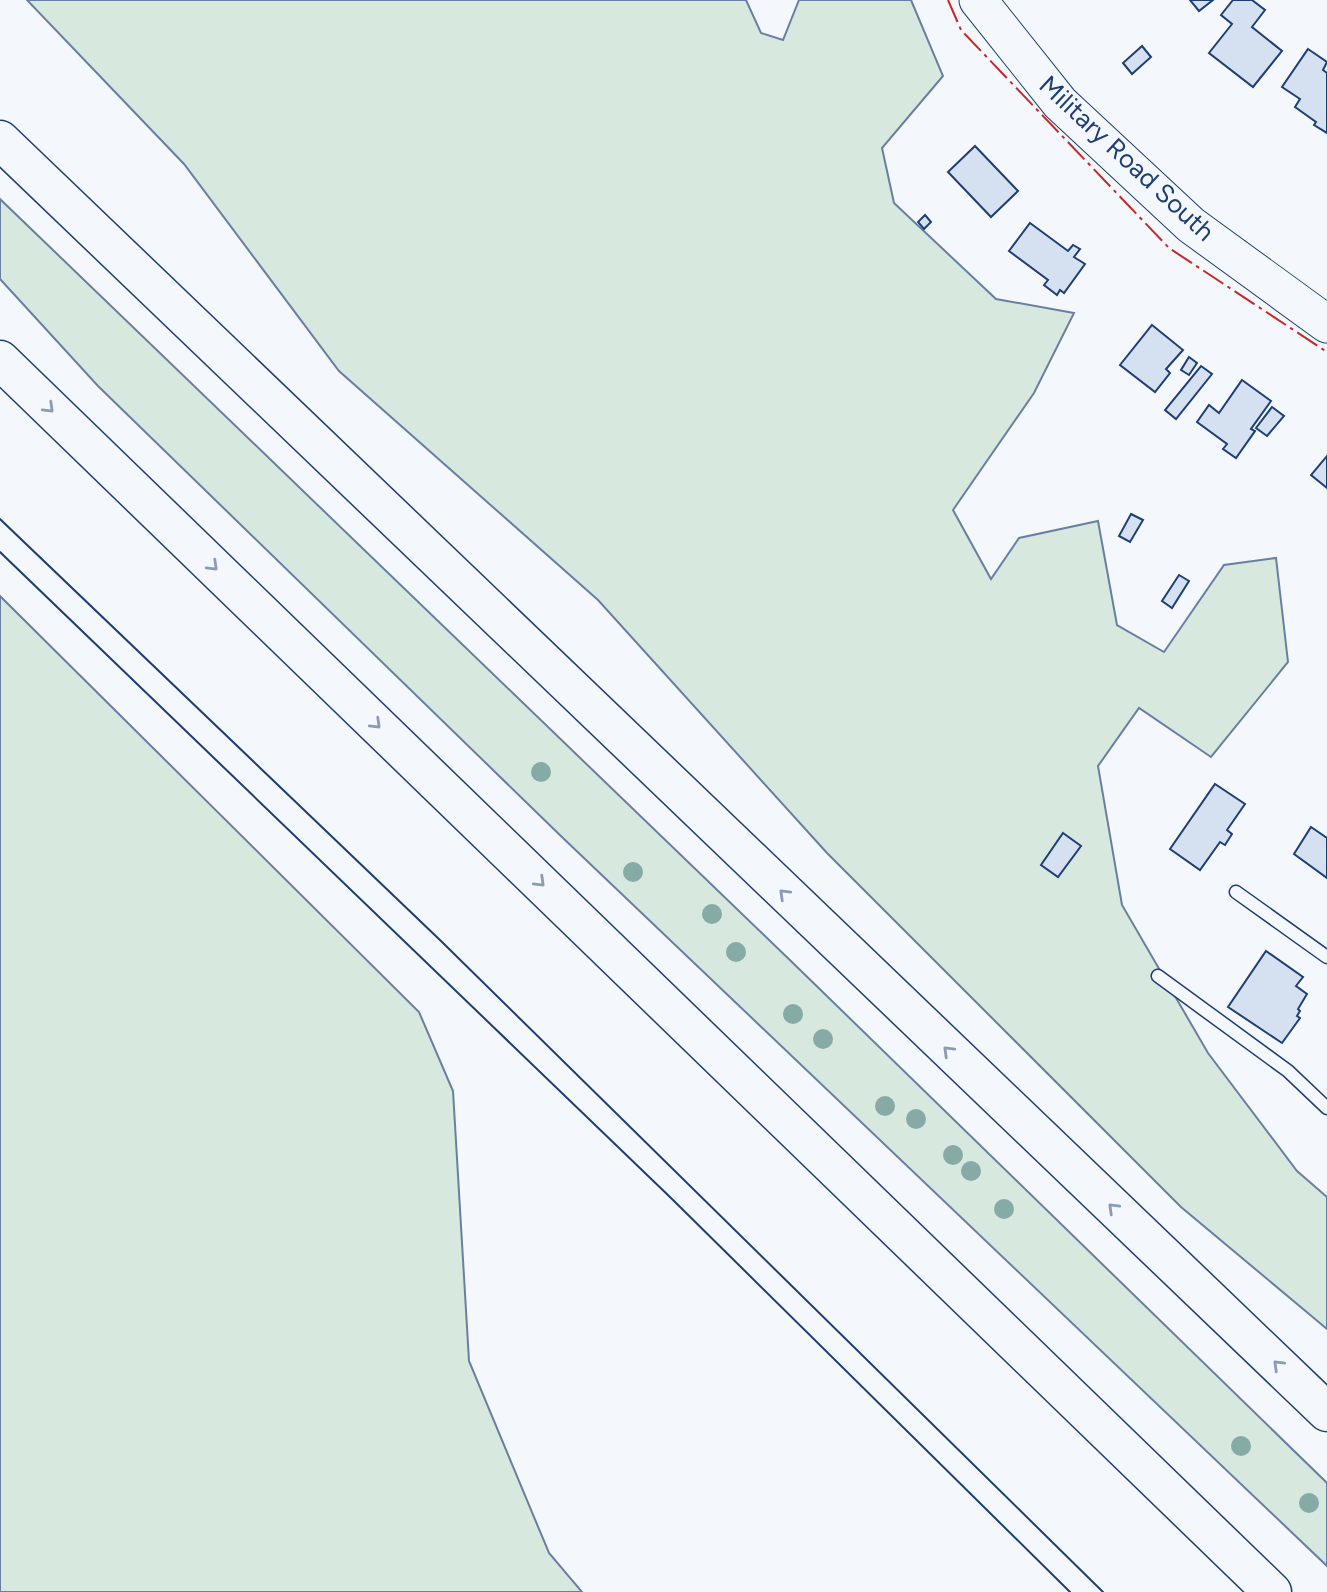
<svg xmlns="http://www.w3.org/2000/svg" width="1327" height="1592" viewBox="0 0 1327 1592" font-family="Figtree,sans-serif">
<rect width="100%" height="100%" fill="#f4f7fb"/>
<g fill="#d7e8df" stroke="#687fa3" stroke-width="2">
<polygon points="27,0 746,0 761,33 783,40 799,0 911,0 943,76 882,148 894,203 996,299 1074,313 1034,393 953,510 991,579 1019,538 1098,521 1117,625 1164,652 1224,565 1276,558 1288,662 1211,757 1139,708 1098,766 1122,905 1208,1053 1297,1171 1327,1197 1327,1329 1181,1207 827,853 598,600 339,371 184,164"/>
<polygon points="0,199 795,965 1327,1483 1327,1566 564,839 98,386 0,279"/>
<polygon points="0,596 419,1012 453,1091 469,1361 549,1553 582,1592 0,1592"/>
</g>
<g fill="#d5e0f0" stroke="#1d3f73" stroke-width="2">
<polygon points="1190,0 1213,0 1199,11"/>
<polygon points="1233,0 1252,0 1265,10 1252,27 1282,51 1253,87 1209,53 1232,24 1221,15"/>
<polygon points="1142,46 1151,57 1132,74 1123,63"/>
<polygon points="1308,49 1327,62 1323,70 1327,73 1327,133 1314,125 1316,122 1295,107 1300,99 1282,87"/>
<polygon points="975,146 1018,191 991,217 948,172"/>
<polygon points="925,215 931,222 924,229 918,222"/>
<polygon points="1030,223 1068,251 1073,245 1080,249 1074,257 1085,264 1064,293 1060,290 1057,295 1044,285 1048,280 1009,251"/>
<polygon points="1152,325 1183,350 1166,369 1170,373 1155,392 1120,365"/>
<polygon points="1189,357 1197,363 1189,375 1181,370"/>
<polygon points="1201,366 1212,374 1176,419 1165,410"/>
<polygon points="1242,380 1271,401 1251,429 1255,431 1236,458 1223,449 1227,444 1197,422 1209,405 1219,413"/>
<polygon points="1272,407 1284,416 1267,436 1256,428"/>
<polygon points="1327,456 1327,488 1311,475"/>
<polygon points="1131,514 1143,520 1130,542 1119,536"/>
<polygon points="1179,575 1189,581 1172,608 1162,601"/>
<polygon points="1215,784 1245,804 1227,830 1232,834 1225,845 1220,842 1200,870 1170,849"/>
<polygon points="1311,827 1327,838 1327,878 1294,854"/>
<polygon points="1063,833 1081,846 1058,877 1041,865"/>
<polygon points="1266,951 1303,977 1296,986 1307,994 1298,1009 1300,1011 1297,1016 1300,1018 1282,1043 1228,1007"/>
</g>
<g fill="none" stroke-linecap="round" stroke-linejoin="round">
<defs>
<g id="lane">
<polyline points="1236,892 1327,957"/>
<polyline points="1158,976 1288,1071 1327,1108"/>
</g>
<polyline id="secondary" points="978,0 1060,103 1191,225 1327,324"/>
<g id="highway">
<polyline points="0,140 1327,1412"/>
<polyline points="0,360 1272,1592"/>
</g>
</defs>
<use href="#lane" stroke="#1d3f73" stroke-width="15"/>
<use href="#secondary" stroke="#1d3f73" stroke-width="39"/>
<use href="#highway" stroke="#1d3f73" stroke-width="41"/>
<use href="#lane" stroke="#f4f7fb" stroke-width="12"/>
<use href="#secondary" stroke="#f4f7fb" stroke-width="37"/>
<use href="#highway" stroke="#f4f7fb" stroke-width="38"/>
<g stroke="#1d3f73" stroke-width="2">
<polyline points="0,519 441,941 1103,1592"/>
<polyline points="0,552 671,1198 1070,1592"/>
</g>
<polyline stroke="#c62828" stroke-width="2" stroke-dasharray="24 5 3.5 5" stroke-linecap="butt" points="948,0 961,30 1169,248 1327,352"/>
</g>
<g fill="#86aba6">
<circle cx="541" cy="772" r="10"/>
<circle cx="633" cy="872" r="10"/>
<circle cx="712" cy="914" r="10"/>
<circle cx="736" cy="952" r="10"/>
<circle cx="793" cy="1014" r="10"/>
<circle cx="823" cy="1039" r="10"/>
<circle cx="885" cy="1106" r="10"/>
<circle cx="916" cy="1119" r="10"/>
<circle cx="953" cy="1155" r="10"/>
<circle cx="971" cy="1171" r="10"/>
<circle cx="1004" cy="1209" r="10"/>
<circle cx="1241" cy="1446" r="10"/>
<circle cx="1309" cy="1503" r="10"/>
</g>
<defs><path id="oneway-chevron" d="M-2-3.5L2.5 0L-2 3.5" fill="none" stroke-width="1.6" stroke-linecap="round" stroke-linejoin="round" transform="scale(1.75)"/></defs>
<g stroke="#889bb7">
<use href="#oneway-chevron" transform="translate(49 408) rotate(44)"/>
<use href="#oneway-chevron" transform="translate(213 566) rotate(44)"/>
<use href="#oneway-chevron" transform="translate(376 724) rotate(44)"/>
<use href="#oneway-chevron" transform="translate(540 882) rotate(44)"/>
<use href="#oneway-chevron" transform="translate(784 894) rotate(-136)"/>
<use href="#oneway-chevron" transform="translate(948 1051) rotate(-136)"/>
<use href="#oneway-chevron" transform="translate(1113 1208) rotate(-136)"/>
<use href="#oneway-chevron" transform="translate(1278 1365) rotate(-136)"/>
</g>
<g text-anchor="middle" stroke-width="5" stroke-linejoin="round" paint-order="stroke">
<g font-size="26" fill="#1d3f73" stroke="#f4f7fb">
<text transform="translate(1127 158) rotate(43)" y="9">Military Road South</text>
</g>
</g>
</svg>
